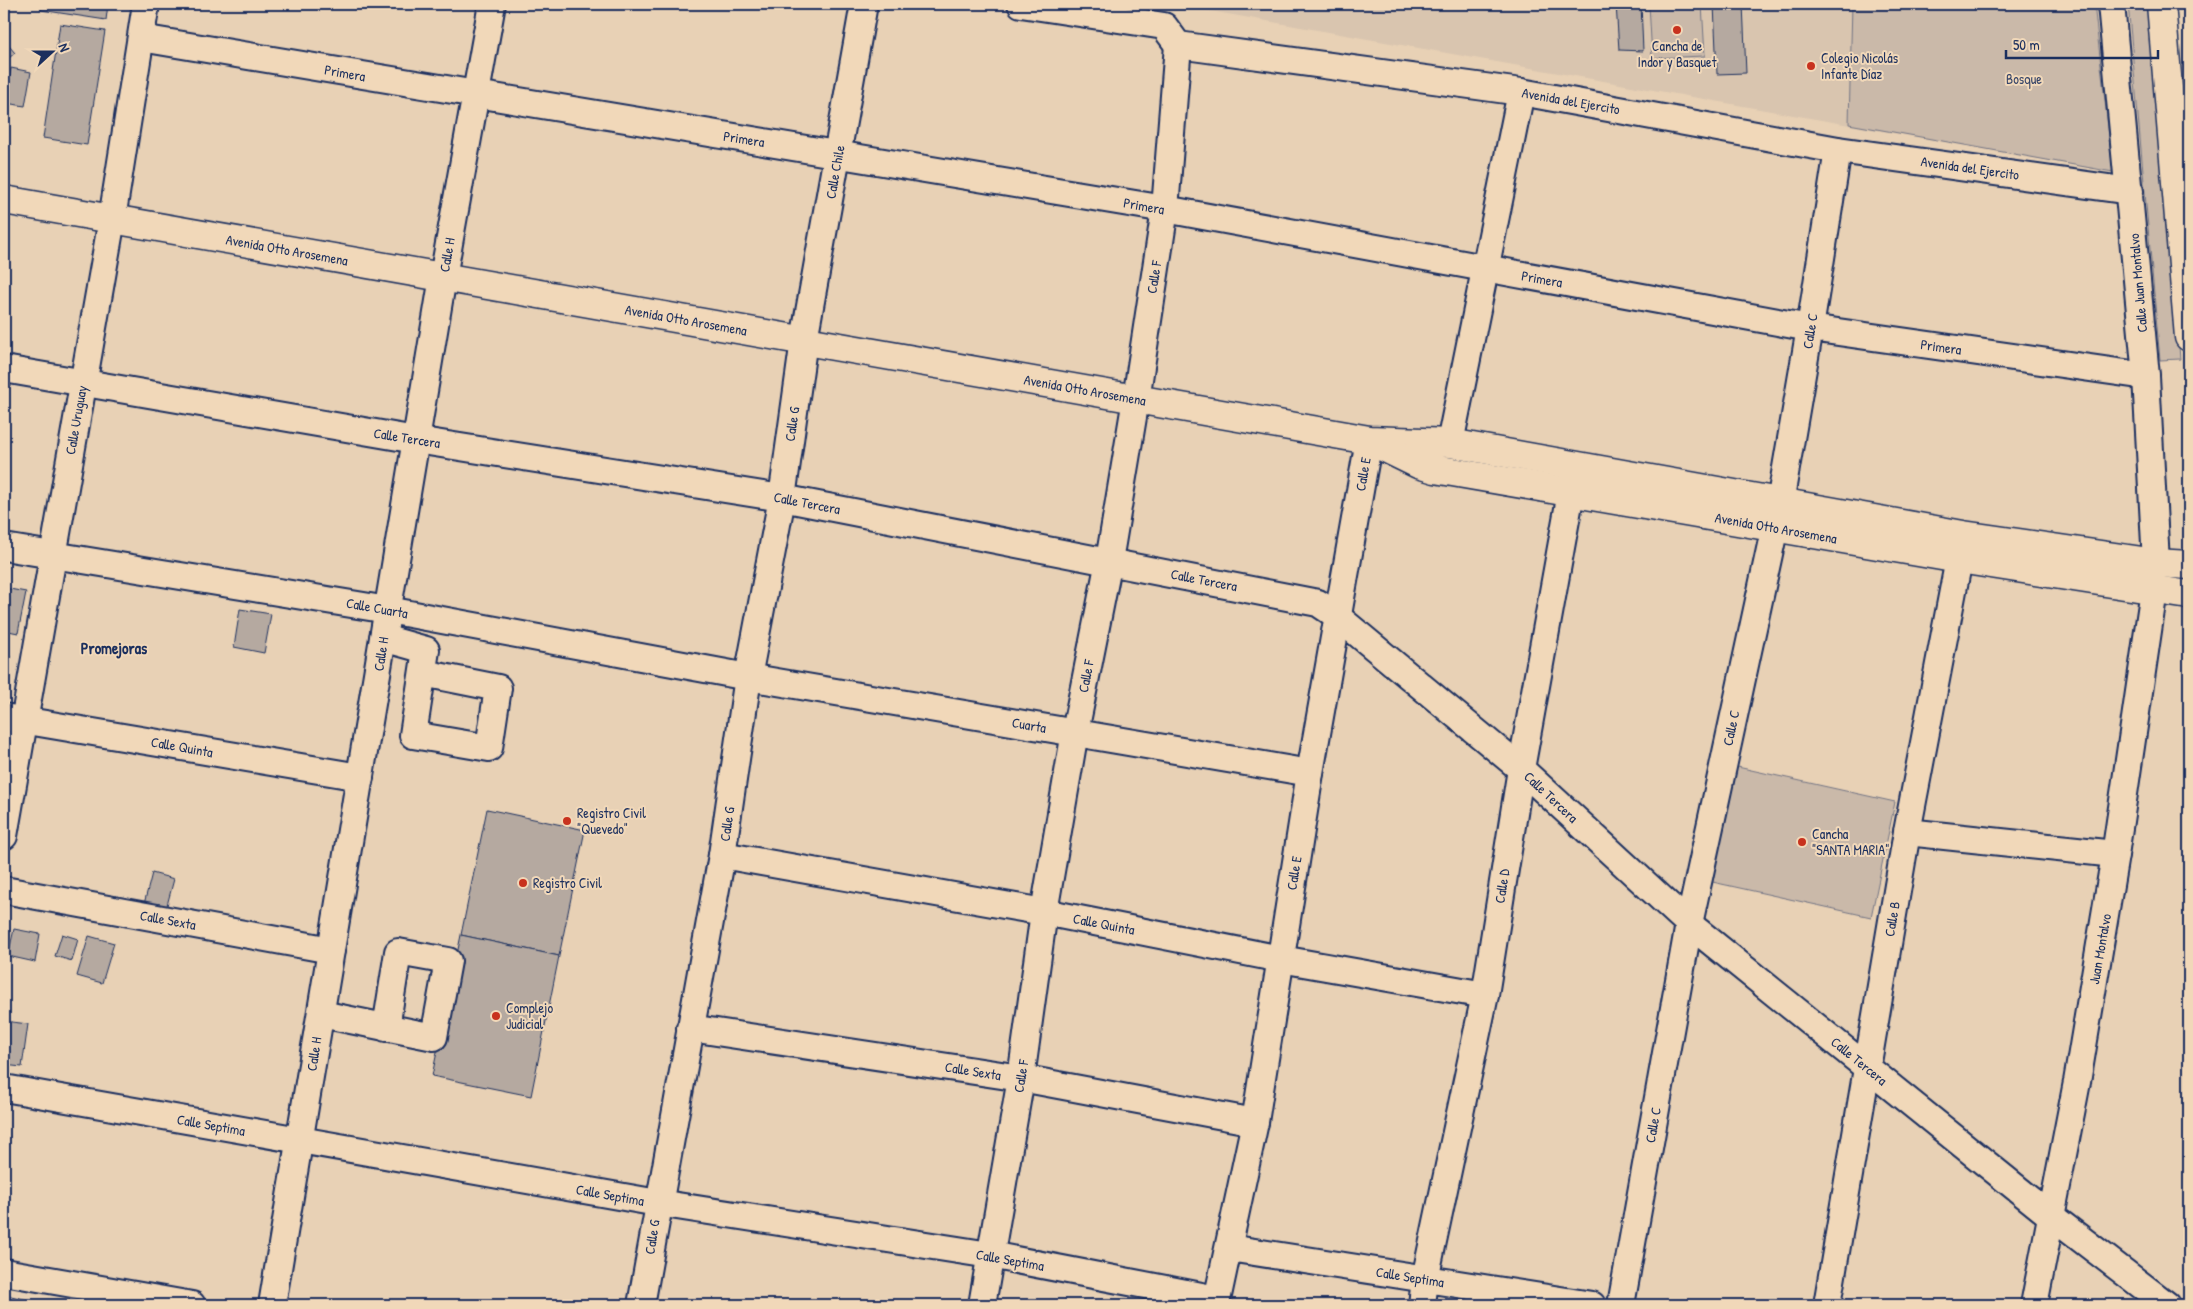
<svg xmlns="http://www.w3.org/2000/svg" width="2193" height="1309" viewBox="0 0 2193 1309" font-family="'Patrick Hand',sans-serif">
<rect width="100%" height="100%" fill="#e8d1b5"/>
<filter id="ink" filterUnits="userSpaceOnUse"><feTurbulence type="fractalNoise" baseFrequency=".02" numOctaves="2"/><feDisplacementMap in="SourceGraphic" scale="10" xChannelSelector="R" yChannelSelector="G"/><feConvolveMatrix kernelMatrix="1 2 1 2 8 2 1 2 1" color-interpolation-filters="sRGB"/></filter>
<g filter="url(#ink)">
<polygon fill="#d9c5af" points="1194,4 2094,4 2113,172 1194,8"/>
<g fill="#cab9a9" stroke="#727484">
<polygon points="1649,4 1702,4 1705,56 1652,58"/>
<polygon points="1852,4 2094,4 2113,172 1849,124"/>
<polygon points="2128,4 2152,4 2180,359 2160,360"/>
<polygon points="1733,766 1895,802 1871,917 1708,881"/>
</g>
<g fill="#b5a9a0" stroke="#1b2f5e">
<polygon points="42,4 108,4 106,20 41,10"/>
<polygon points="1616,4 1641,4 1643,51 1619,50"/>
<polygon points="1714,4 1743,4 1746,73 1717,74"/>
<polygon points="60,24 105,31 87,145 43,138"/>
<polygon points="4,40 15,53 4,62"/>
<polygon points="11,68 31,72 25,106 5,103"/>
<polygon points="4,588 26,592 18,633 4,630"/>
<polygon points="240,609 271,614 264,653 234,647"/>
<polygon points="4,656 10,656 4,702"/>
<polygon points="487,809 585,830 559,956 461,935"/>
<polygon points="152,873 174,879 166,909 144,904"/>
<polygon points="14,929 40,934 35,962 8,956"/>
<polygon points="62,934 78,939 72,961 55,956"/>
<polygon points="461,935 559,956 531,1096 432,1076"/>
<polygon points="89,936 114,943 102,983 77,976"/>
<polygon points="4,1021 28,1024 22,1067 4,1065"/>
<polygon points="7,1295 28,1300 26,1305 4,1305"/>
</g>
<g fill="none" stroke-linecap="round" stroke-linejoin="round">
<defs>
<g id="minor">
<polyline points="1021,4 1164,26 1178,45 1521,92 1838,150 2130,191"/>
<polyline points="2111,4 2146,376 2156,563"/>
<polyline points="141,38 1165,209 1810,328 2146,376"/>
<polyline points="4,369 416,440 782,498 1318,603 1333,613 1521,769 1689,924 2051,1216 2167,1305"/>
<polyline points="1450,443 1521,92"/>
<polyline points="4,547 388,610 748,677 1310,773"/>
<polyline points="383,638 426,650 413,735 489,748 498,688 423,673"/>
<polyline points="4,717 360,777"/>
<polyline points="1907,832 2115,854"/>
<polyline points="4,836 112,219 146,4"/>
<polyline points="722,855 1044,912 1281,959 1485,995"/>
<polyline points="4,890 331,950"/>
<polyline points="321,1014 434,1037 448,961 398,952 386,1028"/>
<polyline points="690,1028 1021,1078 1255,1122"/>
<polyline points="4,1088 658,1203 990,1255 1217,1299"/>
<polyline points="1229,1248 1592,1305"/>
<polyline points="4,1272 192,1305"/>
<polyline points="272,1305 443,277 492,4"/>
<polyline points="641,1305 722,855 748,677 782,498 804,340 864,4"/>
<polyline points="982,1305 1021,1078 1044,912 1075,732 1109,561 1136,399 1165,209 1178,45"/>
<polyline points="1216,1305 1255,1122 1310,773 1369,440"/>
<polyline points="1422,1305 1425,1279 1485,995 1521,769 1575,470"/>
<polyline points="1621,1305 1689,924 1780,503 1810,328 1838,150"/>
<polyline points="1827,1305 1907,832 1963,538"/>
<polyline points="2034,1305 2077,1082 2115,855 2154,590"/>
</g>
<g id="major">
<polyline points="4,200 1369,440 1450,443 1963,535 2156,563 2189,565"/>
<polyline points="1379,445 1418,464 1435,469 1959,559 2189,595"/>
</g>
<polyline id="highway" points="2161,4 2189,337"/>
</defs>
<use href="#minor" stroke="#1b2f5e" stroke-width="30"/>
<use href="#major" stroke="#1b2f5e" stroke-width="31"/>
<use href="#highway" stroke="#1b2f5e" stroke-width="31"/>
<use href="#minor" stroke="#f1d8b9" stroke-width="26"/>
<use href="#major" stroke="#f1d8b9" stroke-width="28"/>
<use href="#highway" stroke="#f1d8b9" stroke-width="28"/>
</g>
</g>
<g fill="#c8321e" stroke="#f1d8b9" stroke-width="2">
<circle cx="1677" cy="30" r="5"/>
<circle cx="1811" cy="66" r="5"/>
<circle cx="567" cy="821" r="5"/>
<circle cx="1802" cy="842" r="5"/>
<circle cx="523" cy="883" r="5"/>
<circle cx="496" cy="1016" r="5"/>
</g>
<g text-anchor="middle" stroke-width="4" stroke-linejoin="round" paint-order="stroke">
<g font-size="14" fill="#1b2f5e" stroke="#f1d8b9" text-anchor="start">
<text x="1677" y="51" text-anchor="middle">Cancha de<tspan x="1677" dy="16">Indor y Basquet</tspan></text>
<text x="1821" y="63">Colegio Nicolás<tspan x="1821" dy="16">Infante Díaz</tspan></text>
<text x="577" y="818">Registro Civil<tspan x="577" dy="16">"Quevedo"</tspan></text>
<text x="1812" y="839">Cancha<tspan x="1812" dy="16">"SANTA MARIA"</tspan></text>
<text x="533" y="888">Registro Civil</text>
<text x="506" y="1013">Complejo<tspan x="506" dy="16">Judicial</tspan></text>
</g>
<g font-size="14" fill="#1b2f5e" stroke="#f1d8b9">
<text transform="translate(345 73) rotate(10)" y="5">Primera</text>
<text transform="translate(1571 101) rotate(10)" y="5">Avenida del Ejercito</text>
<text transform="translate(744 139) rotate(9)" y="5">Primera</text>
<text transform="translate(1970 168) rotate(8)" y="5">Avenida del Ejercito</text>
<text transform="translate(835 172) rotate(-80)" y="5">Calle Chile</text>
<text transform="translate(1144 206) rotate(10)" y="5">Primera</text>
<text transform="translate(287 250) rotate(10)" y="5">Avenida Otto Arosemena</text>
<text transform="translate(447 255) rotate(-80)" y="5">Calle H</text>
<text transform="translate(1154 277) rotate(-81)" y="5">Calle F</text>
<text transform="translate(1542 279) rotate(10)" y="5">Primera</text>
<text transform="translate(2138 283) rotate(-95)" y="5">Calle Juan Montalvo</text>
<text transform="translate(686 320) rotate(10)" y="5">Avenida Otto Arosemena</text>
<text transform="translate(1810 331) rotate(-81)" y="5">Calle C</text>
<text transform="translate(1941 347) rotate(8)" y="5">Primera</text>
<text transform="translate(1085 390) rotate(10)" y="5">Avenida Otto Arosemena</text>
<text transform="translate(76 420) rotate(-80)" y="5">Calle Uruguay</text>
<text transform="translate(792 424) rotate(-82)" y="5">Calle G</text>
<text transform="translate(407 438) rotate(9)" y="5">Calle Tercera</text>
<text transform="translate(1363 474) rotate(-80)" y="5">Calle E</text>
<text transform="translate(807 503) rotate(11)" y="5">Calle Tercera</text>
<text transform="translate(1776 528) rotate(10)" y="5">Avenida Otto Arosemena</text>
<text transform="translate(1204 580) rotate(11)" y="5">Calle Tercera</text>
<text transform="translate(377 608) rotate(10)" y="5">Calle Cuarta</text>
<text transform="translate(381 654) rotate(-81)" y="5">Calle H</text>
<text transform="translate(1086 676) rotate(-79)" y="5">Calle F</text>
<text transform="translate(1029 725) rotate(10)" y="5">Cuarta</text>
<text transform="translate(1731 728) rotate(-78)" y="5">Calle C</text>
<text transform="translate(182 747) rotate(10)" y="5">Calle Quinta</text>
<text transform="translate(1551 797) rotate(43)" y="5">Calle Tercera</text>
<text transform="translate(727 824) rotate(-82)" y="5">Calle G</text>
<text transform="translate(1294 873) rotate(-81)" y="5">Calle E</text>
<text transform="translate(1502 886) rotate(-81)" y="5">Calle D</text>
<text transform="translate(1892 919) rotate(-80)" y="5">Calle B</text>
<text transform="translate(168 920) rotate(10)" y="5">Calle Sexta</text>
<text transform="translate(1104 924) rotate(11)" y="5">Calle Quinta</text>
<text transform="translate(2100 949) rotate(-80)" y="5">Juan Montalvo</text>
<text transform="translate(314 1054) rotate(-81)" y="5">Calle H</text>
<text transform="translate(1859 1061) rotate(39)" y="5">Calle Tercera</text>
<text transform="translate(973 1071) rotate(9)" y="5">Calle Sexta</text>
<text transform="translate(1021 1076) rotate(-81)" y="5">Calle F</text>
<text transform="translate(211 1125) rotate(10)" y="5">Calle Septima</text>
<text transform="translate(1653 1125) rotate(-80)" y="5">Calle C</text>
<text transform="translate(610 1195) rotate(10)" y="5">Calle Septima</text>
<text transform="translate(652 1237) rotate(-81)" y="5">Calle G</text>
<text transform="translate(1010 1260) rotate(10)" y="5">Calle Septima</text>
<text transform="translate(1410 1277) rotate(9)" y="5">Calle Septima</text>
</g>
<g font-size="14" fill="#354469" stroke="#f1d8b9">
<text x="2024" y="84">Bosque</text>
</g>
<g font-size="16" font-weight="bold" fill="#1b2f5e" stroke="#f1d8b9">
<text x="114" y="654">Promejoras</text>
</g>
</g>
<rect width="2193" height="1309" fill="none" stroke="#f1d8b9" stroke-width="20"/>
<rect x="10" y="10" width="2173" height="1289" fill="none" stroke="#1b2f5e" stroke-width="2" filter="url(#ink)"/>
<g transform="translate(52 52) rotate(69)" stroke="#f1d8b9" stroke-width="4" paint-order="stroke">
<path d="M0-4L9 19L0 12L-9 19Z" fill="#1b2f5e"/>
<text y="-8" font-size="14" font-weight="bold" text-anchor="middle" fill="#1b2f5e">N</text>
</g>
<path d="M2006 50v8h152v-8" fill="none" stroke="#1b2f5e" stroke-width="2.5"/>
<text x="2013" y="50" font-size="15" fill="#1b2f5e" stroke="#f1d8b9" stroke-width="4" paint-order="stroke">50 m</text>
</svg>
